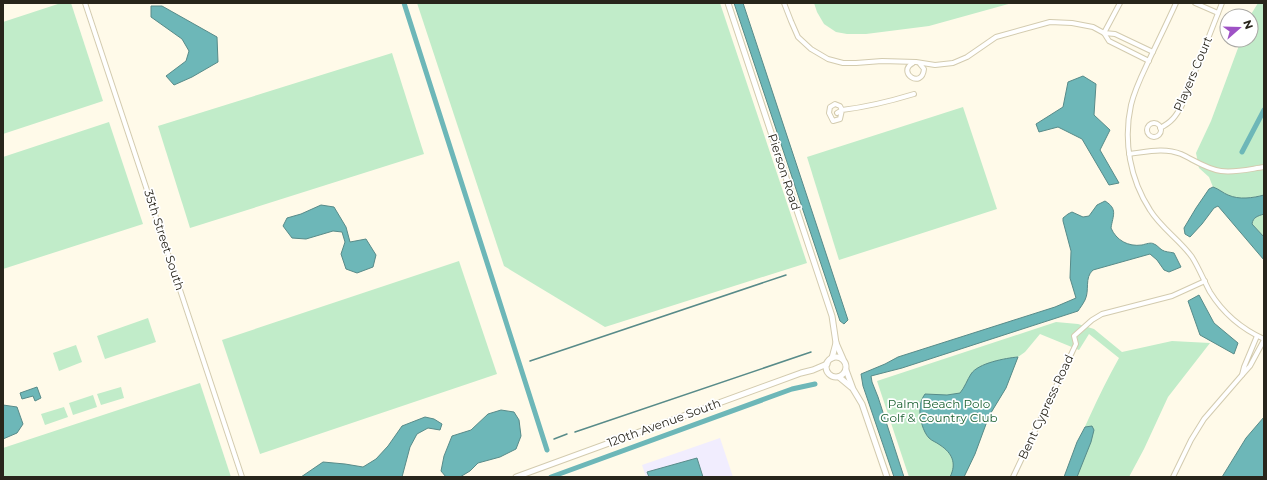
<svg xmlns="http://www.w3.org/2000/svg" width="1267" height="480" viewBox="0 0 1267 480" font-family="Montserrat,sans-serif">
<rect width="100%" height="100%" fill="#fffae9"/>
<polygon fill="#f1edfe" points="720,438 733,477 646,477 642,465"/>
<g fill="#c1ecc9">
<polygon points="61,3 71,3 103,101 3,134 3,22"/>
<polygon points="417,3 720,3 807,263 605,327 504,266"/>
<polygon points="814,3 1012,3 929,26 866,34 847,34 836,32 824,24 817,12"/>
<path d="M 1258,3 L 1264,3 L 1264,195 C 1253,198 1239,200 1228,195 C 1223,193 1219,189 1213,187 L 1209,177 L 1199,168 L 1196,153 L 1211,121 L 1241,40 L 1251,40 L 1251,16 L 1250,16 Z"/>
<polygon points="392,53 424,154 190,228 158,126"/>
<polygon points="963,107 997,209 839,260 807,157"/>
<polygon points="109,122 143,224 3,269 3,157"/>
<path d="M 1264,214 L 1264,237 L 1252,224 C 1253,217 1258,216 1264,214 Z"/>
<polygon points="459,261 497,374 260,454 222,340"/>
<polygon points="148,318 156,342 105,359 97,336"/>
<path d="M 1056,322 L 1078,324 L 1094,329 L 1122,352 L 1172,341 L 1210,343 L 1168,397 L 1144,449 L 1129,477 L 1064,477 C 1080,436 1098,396 1119,358 L 1089,334 L 1079,350 L 1040,334 L 1025,352 L 1018,357 L 1006,388 L 989,416 L 975,454 L 964,477 L 909,477 L 877,381 Z"/>
<polygon points="76,345 82,362 59,371 53,353"/>
<polygon points="200,383 231,477 3,477 3,448"/>
<polygon points="121,387 124,398 101,405 97,394"/>
<polygon points="93,395 97,407 73,415 69,403"/>
<polygon points="64,407 68,417 45,425 41,414"/>
</g>
<g fill="#6db7b8" stroke="#588b89">
<polygon points="734,3 743,3 848,320 844,324 840,321"/>
<polygon points="151,6 162,6 217,37 218,62 192,77 174,85 166,76 186,61 189,51 182,39 151,17"/>
<polygon points="1083,76 1096,84 1094,115 1110,130 1100,150 1119,183 1109,185 1082,139 1058,127 1039,132 1036,124 1063,107 1068,82"/>
<path d="M 1213,187 C 1219,189 1223,193 1228,195 C 1239,200 1253,198 1264,195 L 1264,214 C 1258,216 1253,217 1252,224 L 1264,237 L 1264,260 L 1218,206 L 1214,208 L 1202,224 L 1190,237 L 1185,234 L 1184,228 L 1196,208 L 1209,189 Z"/>
<path d="M 1105,201 C 1118,209 1113,215 1111,228 C 1116,240 1128,247 1142,245 C 1146,244 1151,242 1154,244 C 1157,245 1159,248 1162,250 C 1165,252 1170,252 1174,253 L 1181,267 L 1169,272 L 1164,270 L 1157,260 L 1150,254 L 1093,270 C 1084,278 1090,290 1085,300 C 1083,304 1080,308 1078,311 L 902,368 L 871,376 L 872,382 L 878,397 L 904,477 L 894,477 L 863,386 L 861,374 L 885,364 L 898,357 L 1055,307 L 1076,298 L 1070,278 L 1071,251 L 1063,221 L 1063,218 L 1068,214 L 1072,212 L 1083,217 L 1089,216 L 1097,205 Z"/>
<polygon points="321,205 334,207 346,227 350,242 366,239 376,255 373,267 357,273 346,269 341,254 345,242 342,232 333,231 306,239 292,238 283,226 287,218 301,214"/>
<polygon points="1199,295 1214,323 1238,343 1234,354 1200,335 1188,301"/>
<path d="M 1018,357 L 1006,388 L 989,416 L 975,454 L 964,477 L 950,477 C 957,463 952,453 940,445 C 936,442 932,441 929,438 C 923,432 919,417 920,409 C 920,403 922,398 925,394 L 947,395 L 960,393 C 965,387 967,380 971,374 C 978,363 1006,358 1018,357 Z"/>
<polygon points="37,387 41,398 35,401 33,396 22,399 20,393"/>
<polygon points="3,405 17,407 23,424 17,433 3,439"/>
<polygon points="501,410 514,412 519,420 521,436 516,449 500,457 478,463 470,471 460,477 446,477 441,471 444,456 452,436 471,430 488,414"/>
<polygon points="425,417 434,419 442,424 440,430 428,428 417,434 410,447 402,477 301,477 323,462 345,464 363,467 376,459 388,446 402,426"/>
<polygon points="1264,417 1264,477 1222,477 1246,438"/>
<polygon points="1092,426 1094,430 1091,442 1077,477 1064,477 1077,442 1085,427"/>
<polygon points="697,458 703,477 649,477 647,472"/>
</g>
<g fill="none" stroke-linecap="round" stroke-linejoin="round">
<g stroke="#588b89" stroke-width="1.5">
<polyline points="530,361 786,275"/>
<polyline points="575,432 811,352"/>
<polyline points="554,439 567,434"/>
</g>
<g stroke="#6db7b8" stroke-width="5">
<polyline points="404,3 547,450"/>
<polyline points="1242,152 1264,110"/>
<polyline points="551,477 792,389 815,384"/>
</g>
<defs>
<g id="minor">
<polyline points="85,3 242,477"/>
<polyline points="784,3 791,21 798,37 811,49 828,59 843,63 856,63 882,61 916,62 935,65 953,63 967,57 996,37 1050,22 1072,23 1093,27 1104,33 1109,41 1149,61"/>
<path d="M 1176,3 C 1168,21 1159,39 1150,58 C 1143,73 1135,88 1131,105 C 1123,141 1130,179 1150,210 C 1161,228 1180,240 1192,257 C 1199,268 1204,281 1210,292 C 1223,313 1242,329 1264,339"/>
<polyline points="1195,3 1218,13"/>
<polyline points="1104,33 1115,34 1153,52"/>
<polyline points="1104,33 1120,3"/>
<path d="M 913,63 C 896,72 922,90 924,69 L 920,64"/>
<path d="M 837,113 L 842,110 L 840,119 L 833,121 L 829,113 L 830,107 L 835,104 L 840,106 L 842,110 C 867,107 891,101 914,94"/>
<circle cx="1154" cy="130" r="7"/>
<path d="M 1160,128 C 1172,122 1176,116 1182,105 L 1222,3"/>
<path d="M 1129,154 C 1146,152 1164,147 1181,154 C 1194,160 1206,169 1221,171 C 1235,173 1250,169 1264,167"/>
<polyline points="1257,336 1244,367 1242,375 1250,366 1264,340"/>
<polyline points="1013,477 1076,344 1074,336 1092,320 1102,314 1172,296 1205,281"/>
<polyline points="1173,477 1191,440 1204,419 1242,375"/>
</g>
<g id="tertiary">
<polyline points="728,3 832,316 836,343 843,359"/>
<circle cx="836" cy="367" r="10"/>
<polyline points="832,358 836,343"/>
<polyline points="846,370 853,389 862,404 887,477"/>
<polyline points="839,377 851,387"/>
<polyline points="516,477 801,373 813,370 827,364"/>
</g>
</defs>
<use href="#minor" stroke="#d3cbaf" stroke-width="6"/>
<use href="#tertiary" stroke="#d3cbaf" stroke-width="7"/>
<use href="#minor" stroke="#fff" stroke-width="4"/>
<use href="#tertiary" stroke="#fff" stroke-width="5"/>
</g>
<g text-anchor="middle" stroke-width="3.5" stroke-linejoin="round" paint-order="stroke">
<g font-size="12" fill="#28251b" stroke="#fff">
<text transform="translate(1193 74) rotate(-67)" y="4">Players Court</text>
<text transform="translate(784 172) rotate(72)" y="4">Pierson Road</text>
<text transform="translate(164 240) rotate(72)" y="4">35th Street South</text>
<text transform="translate(1046 407) rotate(-65)" y="4">Bent Cypress Road</text>
<text transform="translate(664 423) rotate(-20)" y="4">120th Avenue South</text>
</g>
<g font-size="12" fill="#1c6232" stroke="#fff">
<text x="939" y="408">Palm Beach Polo<tspan x="939" dy="14">Golf &amp; Country Club</tspan></text>
</g>
</g>
<rect width="1267" height="480" fill="none" stroke="#28251b" stroke-width="8"/>
<g transform="translate(1239 28) rotate(70)"><circle r="19" fill="#ffffff" stroke="#a9a8a4"/>
<path d="M0-3L7 15L0 10L-7 15Z" fill="#9e52c5"/>
<text y="-6" font-size="11" font-weight="bold" text-anchor="middle" fill="#28251b">N</text>
</g>
</svg>
